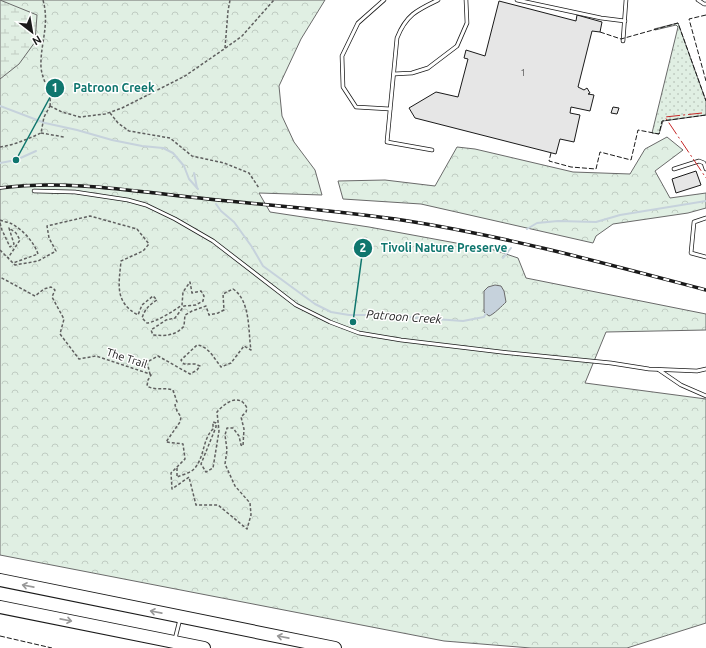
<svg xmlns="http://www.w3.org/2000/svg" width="706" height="648" viewBox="0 0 706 648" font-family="Ubuntu,sans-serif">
<defs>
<pattern id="grass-dots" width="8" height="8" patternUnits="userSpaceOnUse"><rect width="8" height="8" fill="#e0efe3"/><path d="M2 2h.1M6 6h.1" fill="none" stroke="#c0ccc2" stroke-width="1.8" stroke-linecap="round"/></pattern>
<pattern id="forest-crowns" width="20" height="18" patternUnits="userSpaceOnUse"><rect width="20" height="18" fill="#e0efe3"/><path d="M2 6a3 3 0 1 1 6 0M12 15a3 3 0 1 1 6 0" fill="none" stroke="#c0ccc2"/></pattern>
<pattern id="wetland-marsh" width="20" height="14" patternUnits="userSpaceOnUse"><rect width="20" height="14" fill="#e0efe3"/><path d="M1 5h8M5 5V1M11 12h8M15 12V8" fill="none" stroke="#c0ccc2"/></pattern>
</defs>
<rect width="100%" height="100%" fill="#fff"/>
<polygon fill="url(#grass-dots)" stroke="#6a6a6a" points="678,23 706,101 706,115 663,121 659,134 652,133 678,27 676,25 655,30 654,29"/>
<g fill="url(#forest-crowns)" stroke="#6a6a6a">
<polygon points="0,0 325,0 301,39 279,86 282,116 294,142 315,170 322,195 259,193 270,212 369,227 494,250 518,258 526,278 706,314 706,330 606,332 585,383 706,399 706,623 627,648 531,648 444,641 0,555"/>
<polygon points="667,137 683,150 655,171 670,198 706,193 706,208 688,213 613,224 596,236 593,243 421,204 343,199 338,181 385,180 435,186 457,147 475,149 573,172 630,174 645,149"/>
</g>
<polygon fill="url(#wetland-marsh)" stroke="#6a6a6a" points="0,0 37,15 35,42 19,64 0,79"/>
<path fill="#c6d2dc" stroke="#6a6a6a" d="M 495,285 L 501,286 L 504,291 L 506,302 C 503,305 493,315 489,316 L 484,312 L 484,291 L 488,287 Z"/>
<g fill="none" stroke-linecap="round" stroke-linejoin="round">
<g stroke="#c6d2dc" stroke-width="2">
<polyline points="0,106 45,123 77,130 112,140 142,146 163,148 173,153 184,166 189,179 198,189"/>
<polyline points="0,163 16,160 36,151"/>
<polyline points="194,173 197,188"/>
<polyline points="216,204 221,211 234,222 252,247 263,266 315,304 331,312 349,315 380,315 463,321 484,317 486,313"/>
<polyline points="527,229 537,223 558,221 596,222 620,215 706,201"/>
<polyline points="503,258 511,248"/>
</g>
</g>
<g fill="#e6e6e6" stroke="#1a1a1a">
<polygon points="499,1 576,21 577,15 602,22 600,32 592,31 578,87 584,90 587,88 590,93 588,94 594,95 590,111 571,107 570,113 580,115 574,142 560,139 556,154 415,118 409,108 436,92 458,97 468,59 464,58 466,50 485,56"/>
<polygon points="613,107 619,108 617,114 611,113"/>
<polygon points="696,171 701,185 676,193 672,179"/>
</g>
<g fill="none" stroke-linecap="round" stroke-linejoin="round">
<defs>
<g id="service">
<polyline points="384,0 358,23 342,56 343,87 356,107 390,109"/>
<polyline points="517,0 601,18 625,21"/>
<polyline points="698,0 704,4 706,4"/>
<polyline points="623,41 626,0"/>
<polyline points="394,74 412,73 428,68 457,46 467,23 466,0"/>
<path d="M 432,150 L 387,142 L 397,38 C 406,15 417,10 438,0"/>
<polyline points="674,169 699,161 704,163 706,169"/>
<polyline points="34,191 75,192 128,200 146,205 175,219 213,241 296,305 330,322 359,333 401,340 501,352 611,363 649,369 697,371 706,369"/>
<polyline points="706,218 694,222 691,253 706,257"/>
<polyline points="659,370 681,385 706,396"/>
<polyline points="175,639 180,619"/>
</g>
<g id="motorway">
<polyline points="0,580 335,648"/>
<polyline points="0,607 204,648"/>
</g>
</defs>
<use href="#service" stroke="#1a1a1a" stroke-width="4.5"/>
<use href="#motorway" stroke="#1a1a1a" stroke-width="14"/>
<g stroke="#5f5f5f" stroke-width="1.5" stroke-dasharray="3 2" stroke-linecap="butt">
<path d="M 43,0 C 50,25 40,44 41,67 C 42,81 52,92 50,106"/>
<polyline points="225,48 228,11 230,0"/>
<polyline points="50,106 62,112 80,117 105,114 122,108 185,76 227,47 242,36 274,0"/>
<polyline points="110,113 118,123 129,131 170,138 192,156 224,163 249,173 259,188"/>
<polyline points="41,133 64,137"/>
<path d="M 0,147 C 14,145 28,139 41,133 L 44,117 L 50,106"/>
<path d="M 0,220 C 4,222 9,222 12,224 C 23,230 34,242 38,254 L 13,263"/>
<polyline points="0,223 2,230 10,247 14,244 9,228 16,233 20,240 8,258"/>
<path d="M 0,250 L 15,265 L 38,261 L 56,251 L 49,238 L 47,226 L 90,216 L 137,229 L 149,244 L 143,251 L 121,261 C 119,284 114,302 138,315 L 142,305 L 153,296 L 157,300 C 149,305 145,309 142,318 L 147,323 C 156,322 174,311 182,305 L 183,292 L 190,282 L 192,293 L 201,291 L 204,296 L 203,301 L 196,305 L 184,306 L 175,318 L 166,320 L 151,330 L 153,335 C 166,336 175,336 184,326 L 185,315 L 192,311 L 206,306 L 209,315 L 218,313 L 224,310 L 223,294 L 233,289 C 251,301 248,332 251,350 L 244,346 L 231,363 L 221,367 C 214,358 208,346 197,345 L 181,360 L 184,364 L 195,364 L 200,366 L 197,370 L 190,374 L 158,356 L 147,362 L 150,374 L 96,356 L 79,359 L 60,334 L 64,319 L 52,297 L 55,290 L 51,287 L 44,289 L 35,296 L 0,277"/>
<path d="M 150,374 L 151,375 L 148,380 L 147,386 C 155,391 164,387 173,390 L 177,402 L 175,405 L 177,411 L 181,417 L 180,422 L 166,442 L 183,444 L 185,459 L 171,473 L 172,489 L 189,477 L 196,505 L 218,505 L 247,529 L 251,515 L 250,503 L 235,486 L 225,464 L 227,450 L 225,435 L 227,428 L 233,428 L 239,436 L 241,445 L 243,446 L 244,429 L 241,417 L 246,412 L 247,408 C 239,392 225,403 217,412 L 219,431 L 213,468 L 206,472 L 201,464 L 216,427 L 216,423 L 213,422 L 213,429 C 202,440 205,457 194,469 C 190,473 182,475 177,477 L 177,467"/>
</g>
<use href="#service" stroke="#fff" stroke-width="3"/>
<use href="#motorway" stroke="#fff" stroke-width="12"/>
<defs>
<path id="rail" d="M 0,188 C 69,179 139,192 208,199 C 275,206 342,211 408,221 C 509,237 607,264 706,290"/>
</defs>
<use href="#rail" stroke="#1a1a1a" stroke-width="3.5"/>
<use href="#rail" stroke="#fff" stroke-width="2" stroke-dasharray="6" stroke-linecap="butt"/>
<g stroke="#1a1a1a" stroke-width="1" stroke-dasharray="5 2" stroke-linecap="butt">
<polyline points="706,15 689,19 706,81"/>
<polyline points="600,32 621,39 678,23 706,101"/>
<polyline points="551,153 549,161 571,167 596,169 600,152 631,160 638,130 659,134 662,121 706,115"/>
<polyline points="0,636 52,648"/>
</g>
<polyline stroke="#c62828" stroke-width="1" stroke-dasharray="14 3 2 3" stroke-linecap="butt" points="702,113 665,117 706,178"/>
</g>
<defs><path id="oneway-shaft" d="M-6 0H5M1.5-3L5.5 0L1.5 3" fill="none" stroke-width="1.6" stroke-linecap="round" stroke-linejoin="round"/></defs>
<g stroke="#989898">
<use href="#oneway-shaft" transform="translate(28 586) rotate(-169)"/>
<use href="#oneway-shaft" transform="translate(156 612) rotate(-169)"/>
<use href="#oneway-shaft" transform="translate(66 620) rotate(11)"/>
<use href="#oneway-shaft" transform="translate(283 637) rotate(-169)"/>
</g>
<g text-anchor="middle" stroke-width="3" stroke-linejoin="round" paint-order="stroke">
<g font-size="9" fill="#4d4d4d">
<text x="523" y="76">1</text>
</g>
<g font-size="11" fill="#1a1a1a" stroke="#fff">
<text transform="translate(127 358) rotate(18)" y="4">The Trail</text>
</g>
<g font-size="12" font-style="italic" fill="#1a1a1a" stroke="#fff">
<text transform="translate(404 317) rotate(4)" y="4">Patroon Creek</text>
</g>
</g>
<path fill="none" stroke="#0f766e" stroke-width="1.5" d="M16 160L55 88M353 322L363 248"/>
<g fill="#0f766e" stroke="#fff" stroke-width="1.5">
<circle cx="16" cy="160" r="4"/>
<circle cx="353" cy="322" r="4"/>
<circle cx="55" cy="88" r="10"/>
<circle cx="363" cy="248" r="10"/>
</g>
<g font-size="12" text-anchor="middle" font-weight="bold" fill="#fff">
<text x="55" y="92">1</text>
<text x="363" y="252">2</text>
</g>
<g font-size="12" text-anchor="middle" font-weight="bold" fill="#0f766e" stroke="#fff" stroke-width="3" stroke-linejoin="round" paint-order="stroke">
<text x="114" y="92">Patroon Creek</text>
<text x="444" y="252">Tivoli Nature Preserve</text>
</g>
<g transform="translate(32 32) rotate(149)" stroke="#ffffff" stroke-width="3" paint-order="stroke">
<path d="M0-3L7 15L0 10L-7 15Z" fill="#1a1a1a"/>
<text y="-6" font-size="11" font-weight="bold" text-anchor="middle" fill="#1a1a1a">N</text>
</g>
</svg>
